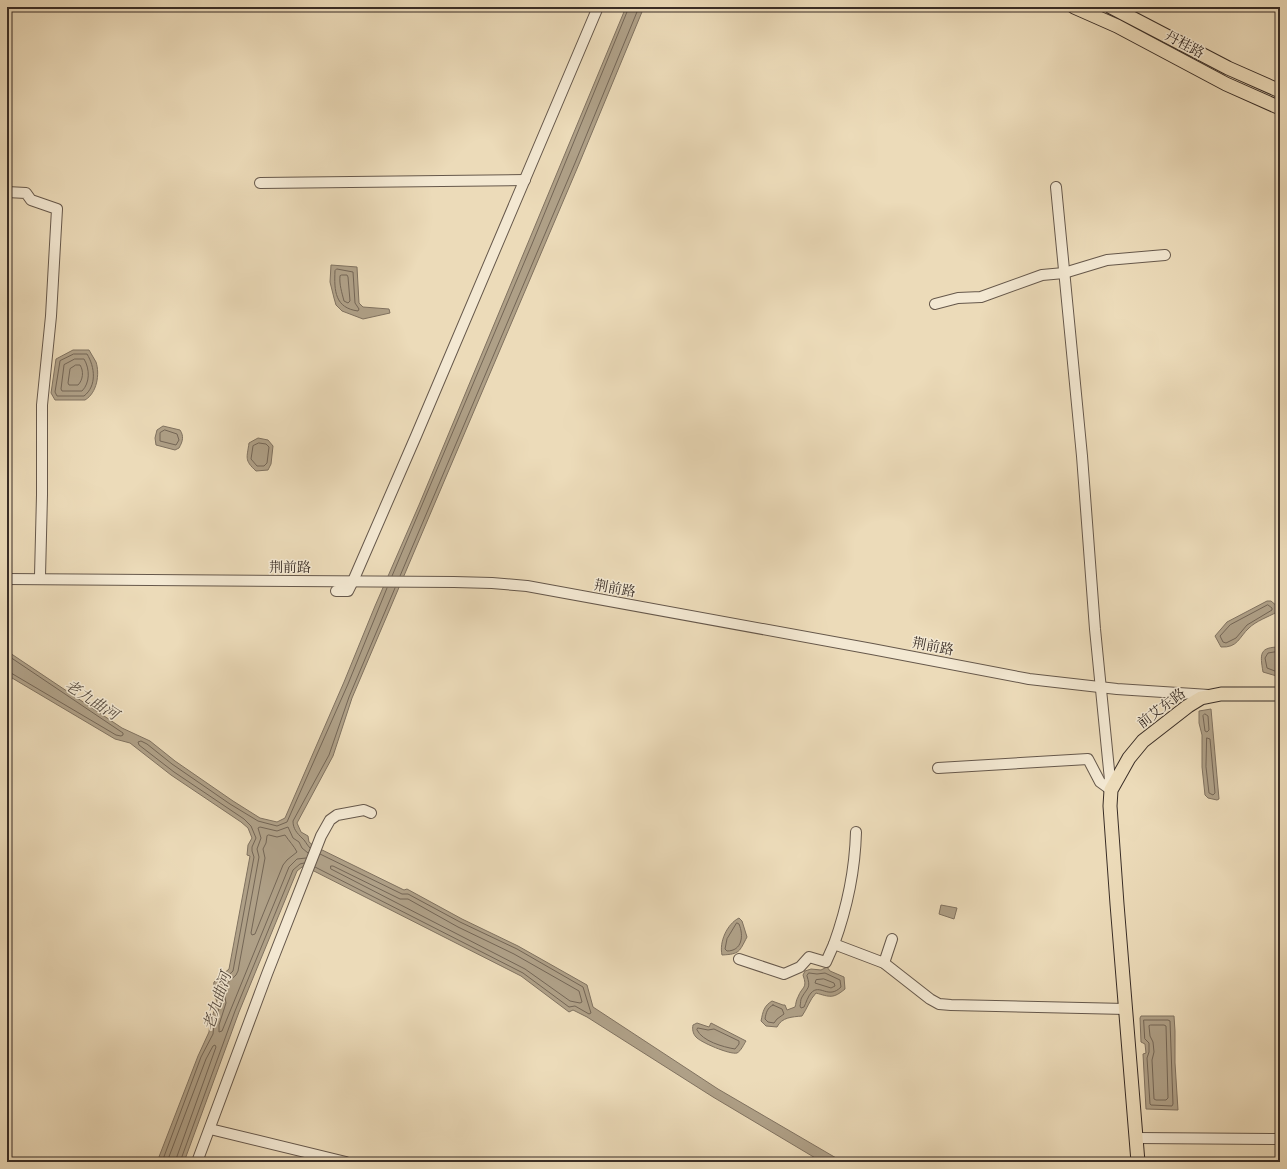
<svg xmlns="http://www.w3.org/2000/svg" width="1287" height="1169" viewBox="0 0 1287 1169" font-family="'Libre Bodoni','Noto Serif SC',serif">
<rect width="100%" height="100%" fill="#ecdbb9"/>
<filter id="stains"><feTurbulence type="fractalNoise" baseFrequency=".005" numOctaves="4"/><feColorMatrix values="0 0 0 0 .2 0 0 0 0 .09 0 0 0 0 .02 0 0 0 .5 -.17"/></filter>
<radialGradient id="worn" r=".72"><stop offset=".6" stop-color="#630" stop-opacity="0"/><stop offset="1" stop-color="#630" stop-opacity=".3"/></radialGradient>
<g fill="#afa087" stroke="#807260">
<polygon points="626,7 644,7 579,164 352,698 333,756 297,823 301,832 308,836 309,842 314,846 404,890 407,889 462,919 518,946 587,985 593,1007 718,1089 843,1162 822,1162 713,1097 587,1017 573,1010 569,1012 521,976 306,867 302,867 297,871 239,1012 184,1162 157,1162 198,1056 209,1032 210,1023 217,1002 213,991 214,982 229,969 250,856 247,855 248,845 252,838 248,828 241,822 171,775 130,743 115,739 7,675 7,651 122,728 150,741 175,761 233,801 260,818 277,822 285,818 344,682 375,606 419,505"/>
<polygon points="331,265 357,267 359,303 363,307 389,309 390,313 363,319 342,311 336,305 334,298 330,282"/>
<path d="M 73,350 L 89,350 C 91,354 94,358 96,362 C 100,374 97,393 85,400 L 55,400 L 51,393 L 56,359 Z"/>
<path d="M 163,426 L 180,430 C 184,436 183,441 179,448 L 175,450 L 156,445 L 155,438 L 157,430 Z"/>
<path d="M 258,438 L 268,440 L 273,446 L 271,464 L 268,470 L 256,471 C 244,460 247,458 249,443 Z"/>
<path d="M 1267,601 L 1271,601 L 1278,607 L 1277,612 C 1268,617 1256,621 1249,628 C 1239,637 1238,648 1221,647 L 1215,636 L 1227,622 Z"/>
<path d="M 1280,647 L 1280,677 L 1263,672 C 1260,654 1259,647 1280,647 Z"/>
<polygon points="1211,709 1219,799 1217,800 1208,798 1205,795 1202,767 1202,735 1199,723 1199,711"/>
<polygon points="941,905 957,908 954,919 939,914"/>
<path d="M 739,918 L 742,921 L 747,937 C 739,952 740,954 722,955 C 719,942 727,924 739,918 Z"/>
<path d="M 827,967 L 830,971 L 844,977 L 845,989 C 833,999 830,997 816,993 C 810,999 807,1009 802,1016 C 792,1017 782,1017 777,1027 L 766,1026 L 761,1021 C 763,1011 764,1006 772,1001 L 783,1005 L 785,1005 L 787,1010 L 795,1007 C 796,1004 796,1000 798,997 C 802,986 808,989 803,975 L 805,971 L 811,969 L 821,970 Z"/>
<polygon points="1141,1016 1174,1016 1175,1031 1175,1063 1178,1110 1146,1109 1143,1054 1146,1053 1145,1044 1141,1042 1140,1018"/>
<path d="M 697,1023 L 709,1027 L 711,1023 L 746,1041 C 744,1044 741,1051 737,1053 C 730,1055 700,1042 696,1037 C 693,1034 692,1029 693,1025 Z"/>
</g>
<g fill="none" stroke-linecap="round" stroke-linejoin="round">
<g stroke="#746656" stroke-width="1">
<path d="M 337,269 L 353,272 L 355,303 L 359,309 L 358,311 C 335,308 334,291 335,271 Z"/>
<path d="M 342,275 L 347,275 L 348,277 L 350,301 L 348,303 L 344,301 C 342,293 339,284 340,276 Z"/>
<path d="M 74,354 L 87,354 C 95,367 97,386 84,396 L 57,396 L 55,392 L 60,361 Z"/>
<path d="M 75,359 L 84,359 C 90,369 90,383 82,391 L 62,391 L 61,389 L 64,365 Z"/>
<path d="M 76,365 L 80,365 C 84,371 83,380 78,385 L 69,385 L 68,383 L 70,369 Z"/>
<polygon points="165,430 177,434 179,440 176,445 160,441 160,433"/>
<polygon points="259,443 266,444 269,447 267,463 264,466 257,466 251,459 253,446"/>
<polyline points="392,576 532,244 629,7"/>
<polyline points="400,576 575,163 639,7"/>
<polygon points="1268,605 1272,608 1272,610 1247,625 1236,638 1226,643 1223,642 1220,636 1230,625"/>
<polyline points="1280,651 1268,653 1265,658 1267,668 1280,673"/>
<polyline points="7,655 123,733 123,735 121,736 116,735 11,673 7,672"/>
<polygon points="1205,714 1208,716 1209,730 1207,732 1205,731 1203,716"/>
<polygon points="1207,738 1210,739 1215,793 1213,795 1209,793 1206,767"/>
<path d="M 269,835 L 277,837 L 285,835 C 289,841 294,846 297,852 L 287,860 L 283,865 L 255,934 L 252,935 L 251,933 L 265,858 L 263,849 L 266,843 L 267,836 Z"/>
<path d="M 310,848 C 306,844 305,840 302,838 C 297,833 293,829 293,821 L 329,755 L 349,697 L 395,588"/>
<polyline points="306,858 297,859 289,867 222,1031 219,1032 219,1025 226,1003 223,987 236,975 238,971 259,857 257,849 261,838 258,828 260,827 277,831 288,827 293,838 299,842 302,848 308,853"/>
<polygon points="331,866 333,866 400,899 408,899 458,927 514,954 579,991 582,1002 580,1003 570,1001 525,969 331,869"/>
<polyline points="315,867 523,973 569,1007 575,1006 589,1014 591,1013 583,987 517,949 460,922 408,894 402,894 320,854"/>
<path d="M 737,923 L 739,924 C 744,936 742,951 727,951 L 725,949 L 727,939 Z"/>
<path d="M 809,973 L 817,974 L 825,973 L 840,980 L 841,987 C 828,1000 820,983 811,993 C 808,996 806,1003 804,1007 L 801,1008 L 800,1006 C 801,1003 800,1000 802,997 C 808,987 811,988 807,976 Z"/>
<polygon points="824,979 834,983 835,986 831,988 815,983 816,980"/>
<path d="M 773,1005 L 782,1009 L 784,1014 L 777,1019 L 774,1023 L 768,1022 L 765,1019 C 766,1013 767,1008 773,1005 Z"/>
<polygon points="1144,1020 1168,1020 1170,1021 1173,1104 1172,1106 1151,1105 1150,1104 1147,1058 1149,1052 1149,1043 1145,1039"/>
<polygon points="1151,1025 1164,1025 1166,1026 1168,1098 1166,1100 1156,1100 1154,1099 1152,1060 1154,1052 1153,1042 1150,1036 1149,1026"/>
<path d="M 698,1028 L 708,1030 L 714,1029 L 739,1041 L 739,1044 L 735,1049 C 723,1047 702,1041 697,1030 Z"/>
<polyline points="162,1162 201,1057 213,1034 214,1024 221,1002 217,991 218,985 233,971 254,857 252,851 252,847 256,838 251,826 244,819 174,772 139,745 138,742 141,741 147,744 172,764 230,804 258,821 277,826 287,822 348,684 387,588"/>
<polyline points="167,1162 206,1059 213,1046 215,1045 216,1047 175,1162"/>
<polyline points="180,1162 235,1011 293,870 300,864 304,863"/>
</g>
<defs>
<g id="minor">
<polyline points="260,183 525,180"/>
<polyline points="1056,187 1082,456 1095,629 1111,790"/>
<polyline points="7,192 26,193 31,200 57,209 51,316 42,405 42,495 40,576"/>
<polyline points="935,304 958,298 981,297 1042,275 1064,273 1107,260 1165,255"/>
<polyline points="7,579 454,582 492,583 527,586 872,649 1029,679 1117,689 1209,695"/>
<polyline points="336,591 348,591 353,581 416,436 598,7"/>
<polyline points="938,768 1088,759 1100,782 1111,790"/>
<path d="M 834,944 C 847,908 855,870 856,832"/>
<polyline points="739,959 784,974 800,967 809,957 826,962 834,944 884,963 930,999 939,1004 951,1005 1126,1009"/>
<polyline points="884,963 892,939"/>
<polyline points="210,1129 346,1162"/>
<polyline points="1137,1138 1280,1139"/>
<polyline points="197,1162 267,974 321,836 330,820 337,815 364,810 371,813"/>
</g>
<g id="major">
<polyline points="1074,7 1117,26 1226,84 1280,108"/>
<polyline points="1111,7 1228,68 1280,91"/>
<polyline points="1138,1162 1117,904 1110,806 1111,790 1129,758 1143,741 1188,706 1201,698 1221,694 1280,694"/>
</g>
</defs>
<use href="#minor" stroke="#66584b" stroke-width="12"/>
<use href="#major" stroke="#392d26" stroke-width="15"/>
<use href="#minor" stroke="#f3e8d2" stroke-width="10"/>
<use href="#major" stroke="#ecdbb9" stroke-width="13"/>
</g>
<g text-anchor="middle" stroke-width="3" stroke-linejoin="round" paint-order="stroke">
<g font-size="14" fill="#392d26" stroke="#f3e8d2">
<text transform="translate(1185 44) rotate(28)" y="5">丹桂路</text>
<text x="290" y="572">荆前路</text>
<text transform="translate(615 588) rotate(10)" y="5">荆前路</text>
<text transform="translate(933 646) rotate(11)" y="5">荆前路</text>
<text transform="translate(1161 708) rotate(-37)" y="5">前艾东路</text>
</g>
<g font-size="15" font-style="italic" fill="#564a3e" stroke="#f3e8d2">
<text transform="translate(92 700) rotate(33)" y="5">老九曲河</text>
<text transform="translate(217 1001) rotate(-72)" y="5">老九曲河</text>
</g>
</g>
<rect width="1287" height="1169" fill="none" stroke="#ecdbb9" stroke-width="24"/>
<rect x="8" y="8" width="1271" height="1153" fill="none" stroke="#392d26" stroke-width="2"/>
<rect x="12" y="12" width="1263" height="1145" fill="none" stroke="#392d26"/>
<rect width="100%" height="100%" filter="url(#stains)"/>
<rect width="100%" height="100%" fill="url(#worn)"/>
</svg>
